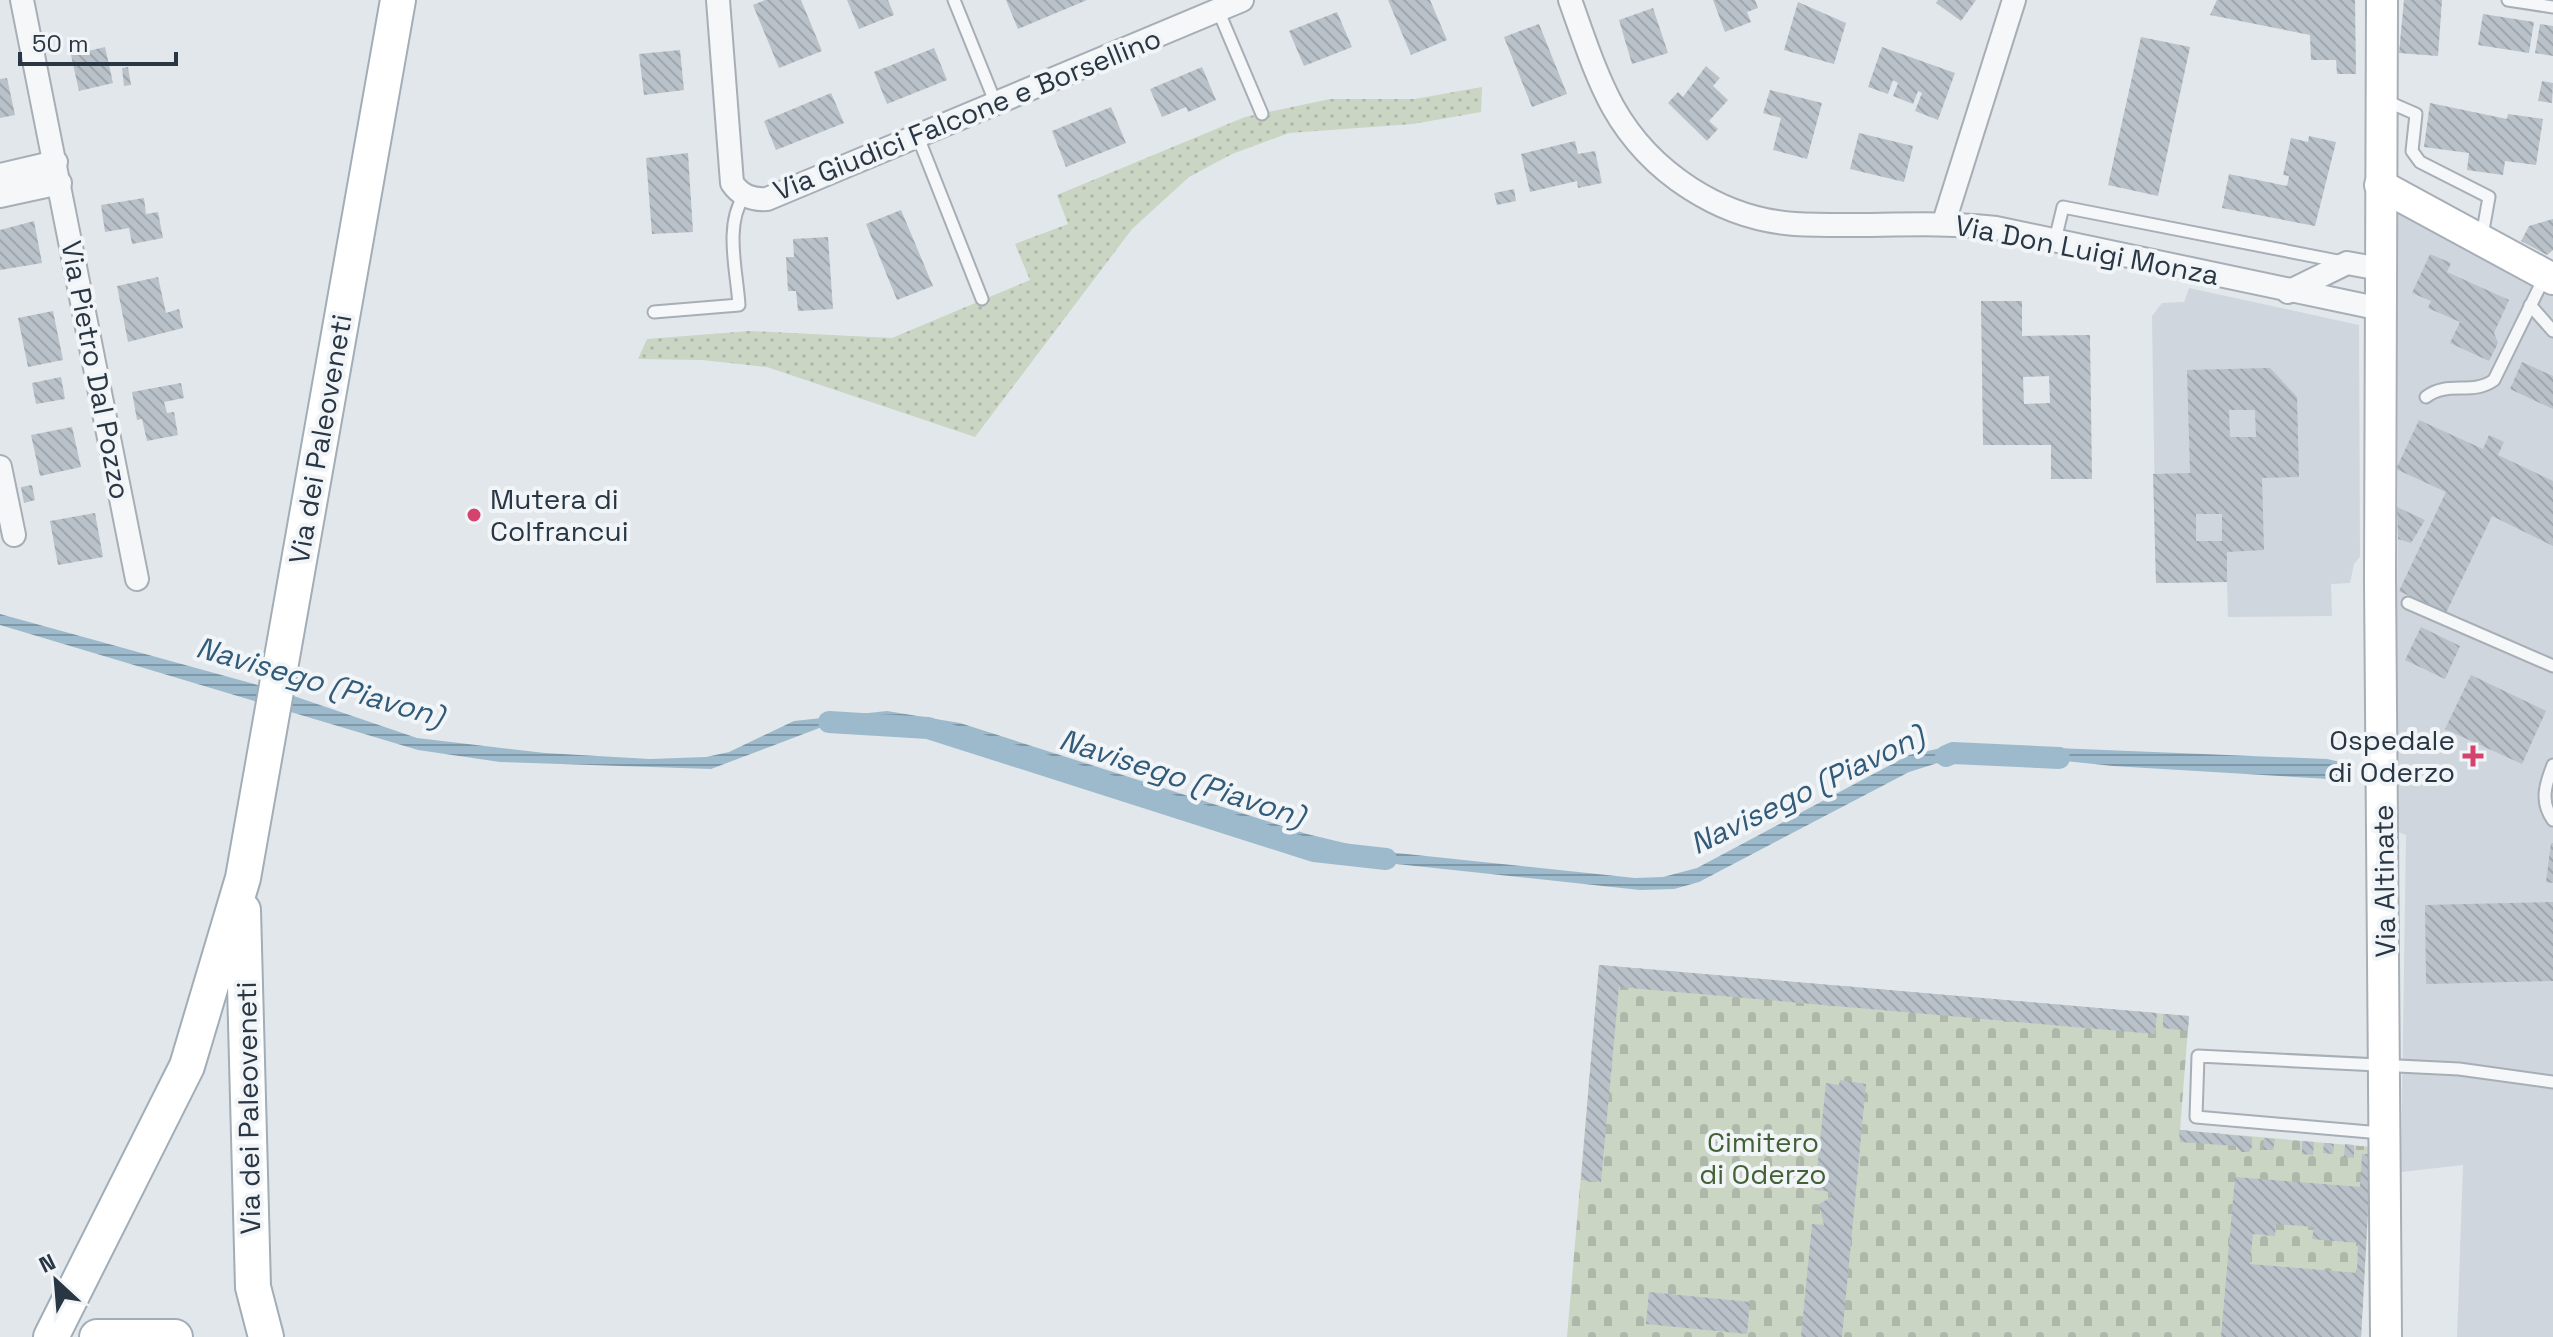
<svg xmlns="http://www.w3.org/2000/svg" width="2553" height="1337" viewBox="0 0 2553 1337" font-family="'Space Grotesk',sans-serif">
<defs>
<pattern id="cemetery-stones" width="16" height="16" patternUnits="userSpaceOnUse" patternTransform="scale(2)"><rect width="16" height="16" fill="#cad5c3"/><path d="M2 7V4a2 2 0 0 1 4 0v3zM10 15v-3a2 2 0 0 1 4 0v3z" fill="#aeb7a9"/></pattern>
<pattern id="park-dots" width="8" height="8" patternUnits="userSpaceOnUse" patternTransform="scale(2)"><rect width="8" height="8" fill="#cad5c3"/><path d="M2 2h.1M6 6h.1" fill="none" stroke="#aeb7a9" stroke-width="1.8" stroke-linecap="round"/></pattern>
<pattern id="water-rules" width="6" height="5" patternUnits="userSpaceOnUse" patternTransform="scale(2)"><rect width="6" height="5" fill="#9cbacc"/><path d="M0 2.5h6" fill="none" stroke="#7f98a7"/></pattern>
<pattern id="building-back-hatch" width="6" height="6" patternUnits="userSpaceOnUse" patternTransform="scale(2)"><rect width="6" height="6" fill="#b9c1c9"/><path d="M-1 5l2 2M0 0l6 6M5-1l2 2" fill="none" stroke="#9fa6ae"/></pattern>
</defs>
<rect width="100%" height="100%" fill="#e2e7eb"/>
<g fill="#d0d6dd">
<polygon points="2391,207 2553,292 2553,1337 2457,1337 2463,1165 2401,1172 2406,835 2393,830 2398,538 2397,311"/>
<polygon points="2189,288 2359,325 2360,557 2354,564 2350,583 2331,584 2332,616 2228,617 2227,582 2156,583 2152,316 2162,303 2184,302"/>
</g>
<polygon fill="url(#cemetery-stones)" points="1599,965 2189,1016 2180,1130 2372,1147 2361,1337 1567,1337"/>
<polygon fill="url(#park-dots)" points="1482,87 1481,112 1413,124 1289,133 1232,154 1189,177 1132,229 975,437 767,367 702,360 638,359 647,339 750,331 892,338 1030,280 1015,244 1068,224 1057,195 1245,117 1330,99 1415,99"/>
<polygon fill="url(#water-rules)" points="0,614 276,690 417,738 545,753 650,759 706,757 729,752 794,721 887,711 960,723 1307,834 1378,851 1635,878 1663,877 1697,868 1909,755 1960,744 2327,759 2349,764 2352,777 2346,780 2113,766 1990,753 1960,756 1909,772 1699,882 1674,889 1640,890 1387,863 1276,836 924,725 873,721 822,727 711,769 500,762 418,750 0,625"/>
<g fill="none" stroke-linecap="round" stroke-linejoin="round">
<g stroke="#9cbacc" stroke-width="22">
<polyline points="829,722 928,728 1314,851 1386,859"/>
<polyline points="1946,756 1953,753 2059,758"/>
</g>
</g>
<g fill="url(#building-back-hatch)" fill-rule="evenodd">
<polygon points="765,0 801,0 822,51 779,68 753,5"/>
<polygon points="847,0 888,0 894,15 859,29"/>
<polygon points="1006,0 1087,0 1018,29"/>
<polygon points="1388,0 1430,0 1447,40 1411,55"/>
<polygon points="1713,0 1755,0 1758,8 1747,12 1751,22 1725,32"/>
<polygon points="1938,0 1976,0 1961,21 1936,3"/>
<polygon points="2217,0 2355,0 2356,74 2337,74 2336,60 2311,60 2310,35 2210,15"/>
<polygon points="2404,0 2442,0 2438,56 2399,53"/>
<polygon points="1798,2 1846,23 1834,64 1784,50"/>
<polygon points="1653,8 1668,53 1632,64 1619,20"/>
<polygon points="1337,12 1352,47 1304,66 1289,31"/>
<polygon points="2483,14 2534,22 2529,53 2478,45"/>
<polygon points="1539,24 1567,94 1532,107 1504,37"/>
<polygon points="2540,24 2553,26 2553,56 2535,53"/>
<polygon points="2141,37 2190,47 2158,196 2108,185"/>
<polygon points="105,47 113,83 79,91 71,55"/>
<polygon points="1882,47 1955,73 1938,120 1915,111 1922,93 1918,91 1913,104 1893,96 1898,83 1893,80 1888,94 1868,87"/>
<polygon points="934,48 947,80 887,104 874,72"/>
<polygon points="680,50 684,90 644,95 639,54"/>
<polygon points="1706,66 1720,78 1713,86 1728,100 1709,121 1718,129 1707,141 1668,103 1678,92 1683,97"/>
<polygon points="128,67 131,85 124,86 122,68"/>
<polygon points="1202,67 1216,100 1188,112 1186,107 1162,117 1150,89"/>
<polygon points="7,78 15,115 0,118 0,79"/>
<polygon points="2542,81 2553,83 2552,103 2538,101"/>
<polygon points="1770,90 1822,103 1807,159 1773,150 1781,118 1763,113"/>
<polygon points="831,93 844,123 776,150 764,121"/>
<polygon points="2430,103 2507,119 2508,114 2543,119 2536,165 2505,161 2503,175 2467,170 2469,153 2424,147"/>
<polygon points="1111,107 1126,143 1066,167 1052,131"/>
<polygon points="1859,133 1913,146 1904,182 1850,169"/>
<polygon points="2309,136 2336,142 2315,226 2222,208 2229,174 2287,186 2289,176 2283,175 2291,138 2308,142"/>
<polygon points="1575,141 1578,154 1595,151 1602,183 1578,188 1577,181 1530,192 1521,154"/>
<polygon points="688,153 693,232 652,234 646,158"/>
<polygon points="1514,189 1516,201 1497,205 1494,193"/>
<polygon points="144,198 146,214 158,212 163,238 132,244 129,228 105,232 101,205"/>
<polygon points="901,210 933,286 897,300 866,224"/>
<polygon points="2553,219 2553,250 2547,255 2521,241 2529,226"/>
<polygon points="34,221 42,263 0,270 0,230"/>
<polygon points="828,237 833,309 798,311 796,291 788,291 786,257 794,257 793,239"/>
<polygon points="2430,254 2451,263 2447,272 2509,300 2494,333 2498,343 2489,361 2450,343 2460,322 2428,308 2431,301 2412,293"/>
<polygon points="158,277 166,313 179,309 183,328 128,342 117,286"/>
<path d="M 1981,301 L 2022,301 L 2022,336 L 2090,335 L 2092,479 L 2051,479 L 2051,445 L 1983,445 ZM 2049,376 L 2050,403 L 2024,404 L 2023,377 Z"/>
<polygon points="53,311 63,360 28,367 18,318"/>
<polygon points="2522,362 2553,376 2553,409 2510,389"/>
<path d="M 2270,368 L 2297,397 L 2299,477 L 2262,478 L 2264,550 L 2227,552 L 2227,582 L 2156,583 L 2153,474 L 2190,473 L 2187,370 ZM 2229,410 L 2255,410 L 2256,437 L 2230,437 ZM 2196,514 L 2222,514 L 2222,541 L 2196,541 Z"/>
<polygon points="61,377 65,399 36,404 32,383"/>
<polygon points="181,383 184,398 164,402 167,413 174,412 178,435 147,441 142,419 137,420 132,392"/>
<polygon points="2419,420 2483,449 2489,435 2504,442 2498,455 2553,481 2553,546 2492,516 2446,613 2399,591 2446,492 2396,469"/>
<polygon points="72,427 81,467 40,476 31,435"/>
<polygon points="32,485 35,500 24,503 21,487"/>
<polygon points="2397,507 2425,520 2411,543 2398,539"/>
<polygon points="95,513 103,557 58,565 50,521"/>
<polygon points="2421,627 2460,646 2445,679 2405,660"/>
<polygon points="2471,675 2546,711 2522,764 2445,729"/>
<polygon points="2551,843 2553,843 2553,883 2546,882"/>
<polygon points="2553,902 2553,981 2426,984 2425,905"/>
<polygon points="1599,965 2157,1013 2155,1034 1619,987 1601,1182 1581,1180"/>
<polygon points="2163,1014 2189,1016 2188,1031 2163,1028"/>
<polygon points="1840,1080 1866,1084 1842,1337 1801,1337 1812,1224 1824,1225 1819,1204 1830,1198 1832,1192 1815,1190 1826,1083 1839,1085"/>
<polygon points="2179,1130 2252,1137 2252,1147 2249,1152 2241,1152 2236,1146 2180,1142"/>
<polygon points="2264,1138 2275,1139 2273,1150 2263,1150"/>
<polygon points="2302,1141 2314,1142 2313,1155 2302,1154"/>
<polygon points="2324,1143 2334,1144 2333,1154 2323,1153"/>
<polygon points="2345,1144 2354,1145 2354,1158 2344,1157"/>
<path d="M 2362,1154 L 2371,1154 L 2361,1337 L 2221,1337 L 2235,1177 L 2360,1187 ZM 2276,1224 L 2314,1227 L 2312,1239 L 2358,1243 L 2357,1273 L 2250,1264 L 2253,1234 L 2275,1236 Z"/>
<polygon points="1649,1292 1750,1302 1747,1334 1646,1324"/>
</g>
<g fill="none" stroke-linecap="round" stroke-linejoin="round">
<defs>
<g id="lane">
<polyline points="954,0 996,104"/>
<polyline points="2508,0 2553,7"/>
<polyline points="1218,10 1262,114"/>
<polyline points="2384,100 2416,114 2412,151 2420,162 2489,197 2482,236"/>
<polyline points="918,137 982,299"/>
<polyline points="2055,240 2063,207 2343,262"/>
<polyline points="2530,305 2553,331"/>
<path d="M 654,312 L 739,305 C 737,272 724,225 744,196"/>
<path d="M 2426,397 C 2448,380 2472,396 2494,380 L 2545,276"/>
<polyline points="2408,603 2553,666"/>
<path d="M 2553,765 C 2545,785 2540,802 2553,820"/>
<polyline points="2381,1133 2196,1117 2198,1056 2459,1069 2553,1082"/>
</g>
<g id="street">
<polyline points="22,0 137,579"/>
<path d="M 718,0 L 732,183 C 741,196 752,200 767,199 L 1242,0"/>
<path d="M 1570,0 C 1583,36 1595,74 1613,107 C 1650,173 1721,219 1795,224 C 1863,228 1929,220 1996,228 L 2381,309"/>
<polyline points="0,175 56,162"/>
<polyline points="0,196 60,183"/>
<polyline points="1944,222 2014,0"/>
<polyline points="2288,292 2347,263 2380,269"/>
<polyline points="0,467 14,535"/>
</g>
<g id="secondary">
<polyline points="2382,0 2380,580 2386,1337"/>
<polyline points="2380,185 2553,279"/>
</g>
<g id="primary">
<polyline points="243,910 253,1287 266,1337"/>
<polyline points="51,1337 187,1066 243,878 398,0"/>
<polyline points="97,1337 175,1337"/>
</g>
</defs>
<use href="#lane" stroke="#a7aeb6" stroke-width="15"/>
<use href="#street" stroke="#a7aeb6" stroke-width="26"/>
<use href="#secondary" stroke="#a7aeb6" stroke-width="34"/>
<use href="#primary" stroke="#a1adb7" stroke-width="38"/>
<use href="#lane" stroke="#f5f7f9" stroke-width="11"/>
<use href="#street" stroke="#f5f7f9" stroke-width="22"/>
<use href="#secondary" stroke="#fff" stroke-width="30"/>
<use href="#primary" stroke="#fff" stroke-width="34"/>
</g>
<g fill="#d4436d" stroke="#f2f5f8" stroke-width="3">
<circle cx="474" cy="515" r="8"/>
<path d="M2469 744h8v8h8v8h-8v8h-8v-8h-8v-8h8z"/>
</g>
<g text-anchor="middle" stroke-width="8" stroke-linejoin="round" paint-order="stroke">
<g font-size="28" fill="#293644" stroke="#f2f5f8">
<text transform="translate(967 114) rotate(-22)" y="10">Via Giudici Falcone e Borsellino</text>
<text transform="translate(2087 250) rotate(11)" y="10">Via Don Luigi Monza</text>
<text transform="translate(96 370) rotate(79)" y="10">Via Pietro Dal Pozzo</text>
<text transform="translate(320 439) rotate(-80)" y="10">Via dei Paleoveneti</text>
<text transform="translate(2384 881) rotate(-91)" y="10">Via Altinate</text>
<text transform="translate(248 1108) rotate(-91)" y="10">Via dei Paleoveneti</text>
</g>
<g font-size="28" fill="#293644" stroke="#f2f5f8" text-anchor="start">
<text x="490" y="509">Mutera di<tspan x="490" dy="32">Colfrancui</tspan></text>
<text x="2455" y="750" text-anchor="end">Ospedale<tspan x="2455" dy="32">di Oderzo</tspan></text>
</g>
<g font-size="28" fill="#446036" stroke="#f2f5f8">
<text x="1763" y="1152">Cimitero<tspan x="1763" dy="32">di Oderzo</tspan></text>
</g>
<g font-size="30" font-style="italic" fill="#315b79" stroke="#f2f5f8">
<text transform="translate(320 682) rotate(16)" y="10">Navisego (Piavon)</text>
<text transform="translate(1182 778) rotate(18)" y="10">Navisego (Piavon)</text>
<text transform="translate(1807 790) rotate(-26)" y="10">Navisego (Piavon)</text>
</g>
</g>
<g transform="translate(56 1281) rotate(334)" stroke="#f2f5f8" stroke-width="6" paint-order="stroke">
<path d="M0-6L14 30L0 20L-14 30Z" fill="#293644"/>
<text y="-12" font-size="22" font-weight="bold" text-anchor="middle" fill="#293644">N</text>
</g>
<path d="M20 52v12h156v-12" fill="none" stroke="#293644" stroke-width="4"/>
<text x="32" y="52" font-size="24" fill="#293644" stroke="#f2f5f8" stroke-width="6" paint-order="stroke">50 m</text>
</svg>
